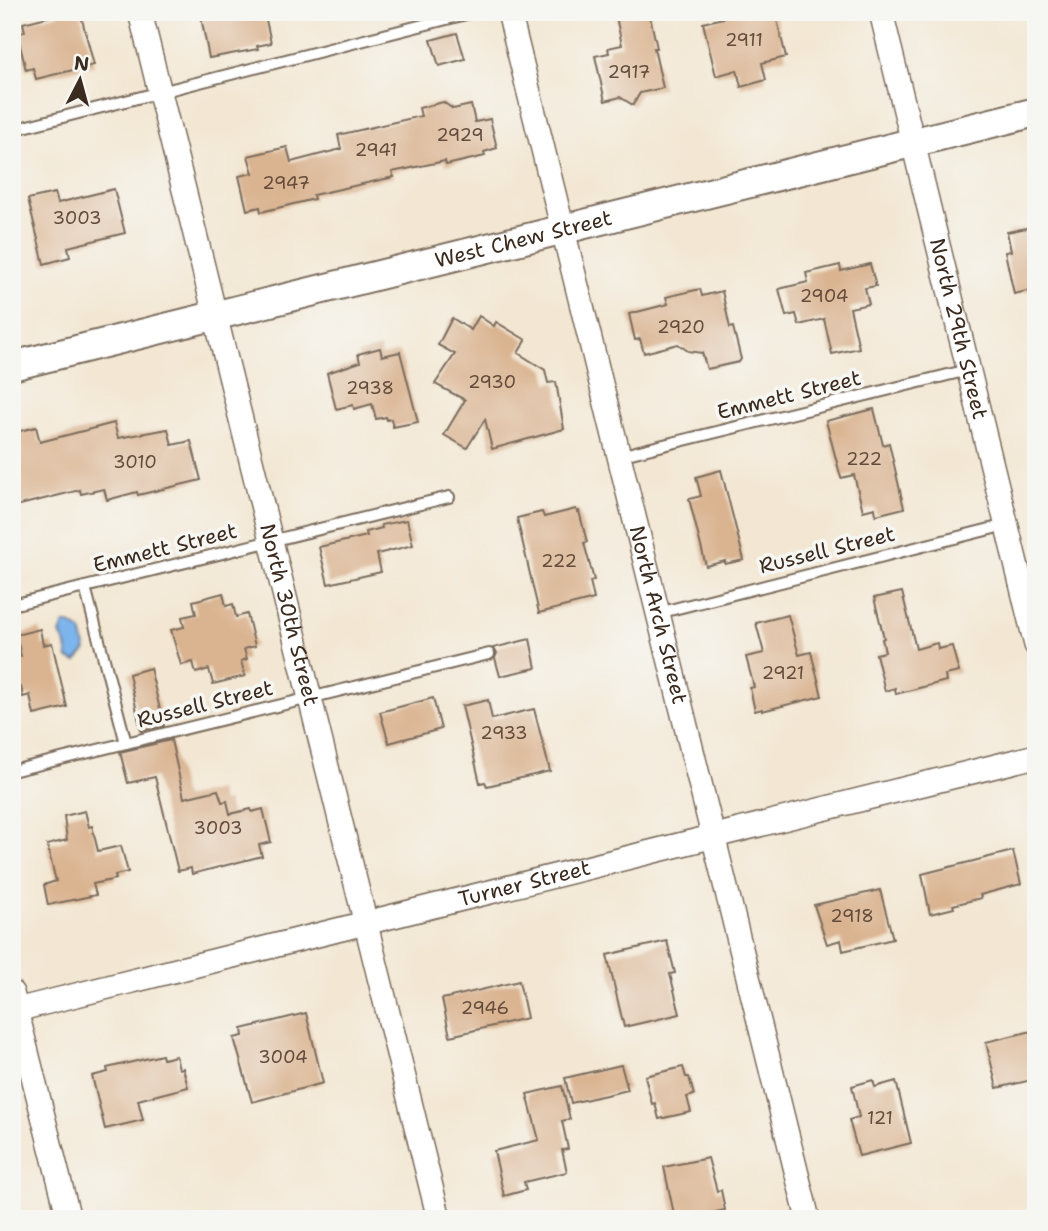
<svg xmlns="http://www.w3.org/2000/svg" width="1048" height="1231" viewBox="0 0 1048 1231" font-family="'Shantell Sans',sans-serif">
<rect width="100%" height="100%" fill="#f6f6f2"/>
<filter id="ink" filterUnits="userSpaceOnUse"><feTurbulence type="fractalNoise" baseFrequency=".0143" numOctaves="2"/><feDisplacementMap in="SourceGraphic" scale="14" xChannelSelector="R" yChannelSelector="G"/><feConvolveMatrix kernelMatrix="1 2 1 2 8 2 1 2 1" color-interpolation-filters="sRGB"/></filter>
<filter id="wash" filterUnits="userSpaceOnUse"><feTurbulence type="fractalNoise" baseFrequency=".00686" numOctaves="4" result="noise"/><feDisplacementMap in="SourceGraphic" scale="28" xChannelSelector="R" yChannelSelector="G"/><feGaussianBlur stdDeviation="1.57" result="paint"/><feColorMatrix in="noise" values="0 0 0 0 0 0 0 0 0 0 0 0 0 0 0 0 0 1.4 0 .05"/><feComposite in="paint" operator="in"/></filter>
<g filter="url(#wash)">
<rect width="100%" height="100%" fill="#f3e7d3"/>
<polygon fill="#7cb4ec" stroke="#5c6f85" stroke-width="2" points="64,624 70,624 81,631 86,650 76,662 68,659 66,645 60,634"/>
<g id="blocks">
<g fill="#dab491">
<polygon points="67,12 80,12 94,65 36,79 33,68 26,70 17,33 25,32 23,23"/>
<polygon points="200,12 247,12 248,19 265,15 271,43 257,46 258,49 209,58"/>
<polygon points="615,12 649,12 657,48 654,48 663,88 640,93 633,105 620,97 605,101 595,56 609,53 608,48 622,45"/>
<polygon points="722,12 775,12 786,57 762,63 766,80 741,87 737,70 716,76 703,23 723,18"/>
<polygon points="457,33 465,59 439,66 431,40"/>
<polygon points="443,102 453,109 471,105 475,122 490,119 497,148 484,152 485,156 446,165 445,161 392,172 394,177 313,195 314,199 261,212 260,207 247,210 239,176 253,173 248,156 287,147 291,162 341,149 338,135 421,116 419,108"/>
<polygon points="114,189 125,233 68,247 70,257 44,264 28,199 55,193 58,203"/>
<polygon points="1032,227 1036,249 1036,289 1014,294 1005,252 1011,251 1007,232"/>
<polygon points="870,264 876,286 865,288 869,304 850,308 859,348 832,354 824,319 799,325 796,314 786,316 779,289 808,282 806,273 840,265 841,271"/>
<polygon points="700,289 702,296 722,291 730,328 733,327 741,359 739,362 707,369 702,353 688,351 678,344 644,353 640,339 635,340 629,314 668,304 666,297"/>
<polygon points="479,316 494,326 496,322 526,340 518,353 545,370 548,383 556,382 564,429 492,449 485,419 467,448 444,435 465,400 435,384 455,354 438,345 452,318 471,330"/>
<polygon points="380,348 382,356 400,352 418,422 393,427 391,419 387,420 386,417 376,419 372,404 354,409 353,405 336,409 327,373 360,362 358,354"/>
<polygon points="874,409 883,445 889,443 904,508 876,515 875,508 863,511 854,475 841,478 826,421"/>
<polygon points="114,423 118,438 168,429 172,445 191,441 201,480 138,495 137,492 107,500 104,489 81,494 80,490 12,507 12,433 36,427 40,442"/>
<polygon points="721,470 744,560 725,564 725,561 706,566 689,499 701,496 696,477"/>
<polygon points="576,509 577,512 579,511 587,542 584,543 594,580 590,581 594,599 539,613 517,518 542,512 544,517"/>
<polygon points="407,520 413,545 377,554 381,572 328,584 319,547 367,536 366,532 382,528 381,525"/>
<polygon points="902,592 916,649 937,643 938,649 952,646 959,672 945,675 946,681 896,694 895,688 885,691 876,654 885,652 882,639 884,638 874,598"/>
<polygon points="223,593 226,606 233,604 236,617 247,614 255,646 244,649 247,659 241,661 245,676 213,684 209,669 196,673 193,662 181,665 171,630 184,627 182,617 196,614 193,601"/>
<polygon points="788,615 799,655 811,652 822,696 762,711 762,709 755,711 750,688 754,687 746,657 764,653 756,623"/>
<polygon points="40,629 43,645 52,643 67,707 34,715 30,695 23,697 21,687 16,688 12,657 21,656 16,635"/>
<polygon points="530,639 536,668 500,676 495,658 497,653 493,648"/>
<polygon points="150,668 164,726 141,731 129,674"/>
<polygon points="433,698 441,729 389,743 380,712"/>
<polygon points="488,700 492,719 534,709 550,771 487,786 485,782 480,783 462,706"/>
<polygon points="171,740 184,798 218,790 222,802 227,801 230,814 251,809 252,812 263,809 271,842 259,845 262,856 192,874 191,868 178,871 155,777 128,783 120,752"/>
<polygon points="85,811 89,827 92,826 98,851 121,846 128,872 115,875 116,879 93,884 96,895 48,905 44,885 56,881 47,845 67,840 64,816"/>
<polygon points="1013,851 1021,884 980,895 981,898 953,905 954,908 930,914 922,874"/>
<polygon points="880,890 893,939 843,951 841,940 827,944 814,905"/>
<polygon points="667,941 675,973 670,974 680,1014 624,1027 607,955"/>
<polygon points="519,981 527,1018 450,1036 442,999"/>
<polygon points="306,1013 323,1083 252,1102 234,1038 243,1036 242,1029"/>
<polygon points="1036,1030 1036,1079 997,1088 986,1042"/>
<polygon points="162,1055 163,1059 176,1056 179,1069 183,1068 188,1087 138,1100 143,1120 105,1129 92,1076 108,1072 107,1068"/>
<polygon points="621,1065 628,1090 571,1103 565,1078"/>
<polygon points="683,1067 686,1077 689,1077 694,1095 687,1097 691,1112 659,1119 655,1103 652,1104 645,1076"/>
<polygon points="873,1080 875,1087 896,1081 911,1143 859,1156 849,1120 859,1117 852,1086"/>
<polygon points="562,1086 570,1119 562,1121 568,1149 562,1150 567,1172 524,1182 526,1190 504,1196 494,1151 539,1140 527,1094"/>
<polygon points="708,1158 717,1191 721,1190 725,1210 702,1215 703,1219 675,1219 664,1167"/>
</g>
</g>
</g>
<g filter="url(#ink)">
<use href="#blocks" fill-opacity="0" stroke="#7b6c5d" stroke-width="2"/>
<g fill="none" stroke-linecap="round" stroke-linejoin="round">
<defs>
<g id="service">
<polyline points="12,130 474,12"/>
<polyline points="619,456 968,370"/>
<polyline points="85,587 126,743"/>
<polyline points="12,605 449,497"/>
<polyline points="658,613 1006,525"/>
<polyline points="12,771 489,654"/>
</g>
<g id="minor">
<path id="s1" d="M 140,12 L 439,1219"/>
<path id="s2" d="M 509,12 L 808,1219"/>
<path id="s3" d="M 881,12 L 1036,645"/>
<polyline points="12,993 69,1219"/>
<path id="s4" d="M 12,1011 L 1036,756"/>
</g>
<g id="tertiary">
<path id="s5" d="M 12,366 L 1036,112"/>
</g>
</defs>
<use href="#service" stroke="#7b6c5d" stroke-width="14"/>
<use href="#minor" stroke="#7b6c5d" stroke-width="26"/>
<use href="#tertiary" stroke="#7b6c5d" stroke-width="32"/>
<use href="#service" stroke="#fff" stroke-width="10"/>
<use href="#minor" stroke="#fff" stroke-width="23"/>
<use href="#tertiary" stroke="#fff" stroke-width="28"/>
</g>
</g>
<g text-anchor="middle" stroke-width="7" stroke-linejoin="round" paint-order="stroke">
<g font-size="18" fill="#634c3b">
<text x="744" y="46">2911</text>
<text x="629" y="78">2917</text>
<text x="460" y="141">2929</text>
<text x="376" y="156">2941</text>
<text x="286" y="189">2947</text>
<text x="77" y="224">3003</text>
<text x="824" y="302">2904</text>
<text x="681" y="333">2920</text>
<text x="492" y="388">2930</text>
<text x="370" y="394">2938</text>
<text x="864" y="465">222</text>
<text x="135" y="468">3010</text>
<text x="559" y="567">222</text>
<text x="783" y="679">2921</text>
<text x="504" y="739">2933</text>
<text x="218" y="834">3003</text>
<text x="852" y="922">2918</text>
<text x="485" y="1014">2946</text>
<text x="283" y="1063">3004</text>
<text x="880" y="1124">121</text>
</g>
<g font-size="21" fill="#3b2a1e" stroke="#f6f6f2">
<text dy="7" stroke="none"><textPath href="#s5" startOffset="527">West Chew Street</textPath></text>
<text dy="7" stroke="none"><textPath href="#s3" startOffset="326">North 29th Street</textPath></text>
<text transform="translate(789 395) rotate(-14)" y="7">Emmett Street</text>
<text transform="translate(165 548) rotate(-14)" y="7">Emmett Street</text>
<text transform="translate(827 550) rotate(-14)" y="7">Russell Street</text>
<text dy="7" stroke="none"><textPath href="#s1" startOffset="621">North 30th Street</textPath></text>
<text dy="7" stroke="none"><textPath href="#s2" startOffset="621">North Arch Street</textPath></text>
<text transform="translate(205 704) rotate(-14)" y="7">Russell Street</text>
<text dy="7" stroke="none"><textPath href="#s4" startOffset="528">Turner Street</textPath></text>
</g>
</g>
<rect width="1048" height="1231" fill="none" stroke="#f6f6f2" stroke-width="42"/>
<g transform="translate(80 80) rotate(6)" stroke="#f6f6f2" stroke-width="5" paint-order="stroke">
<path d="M0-5L12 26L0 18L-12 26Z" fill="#3b2a1e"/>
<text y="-10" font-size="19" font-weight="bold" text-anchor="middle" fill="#3b2a1e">N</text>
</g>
</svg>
